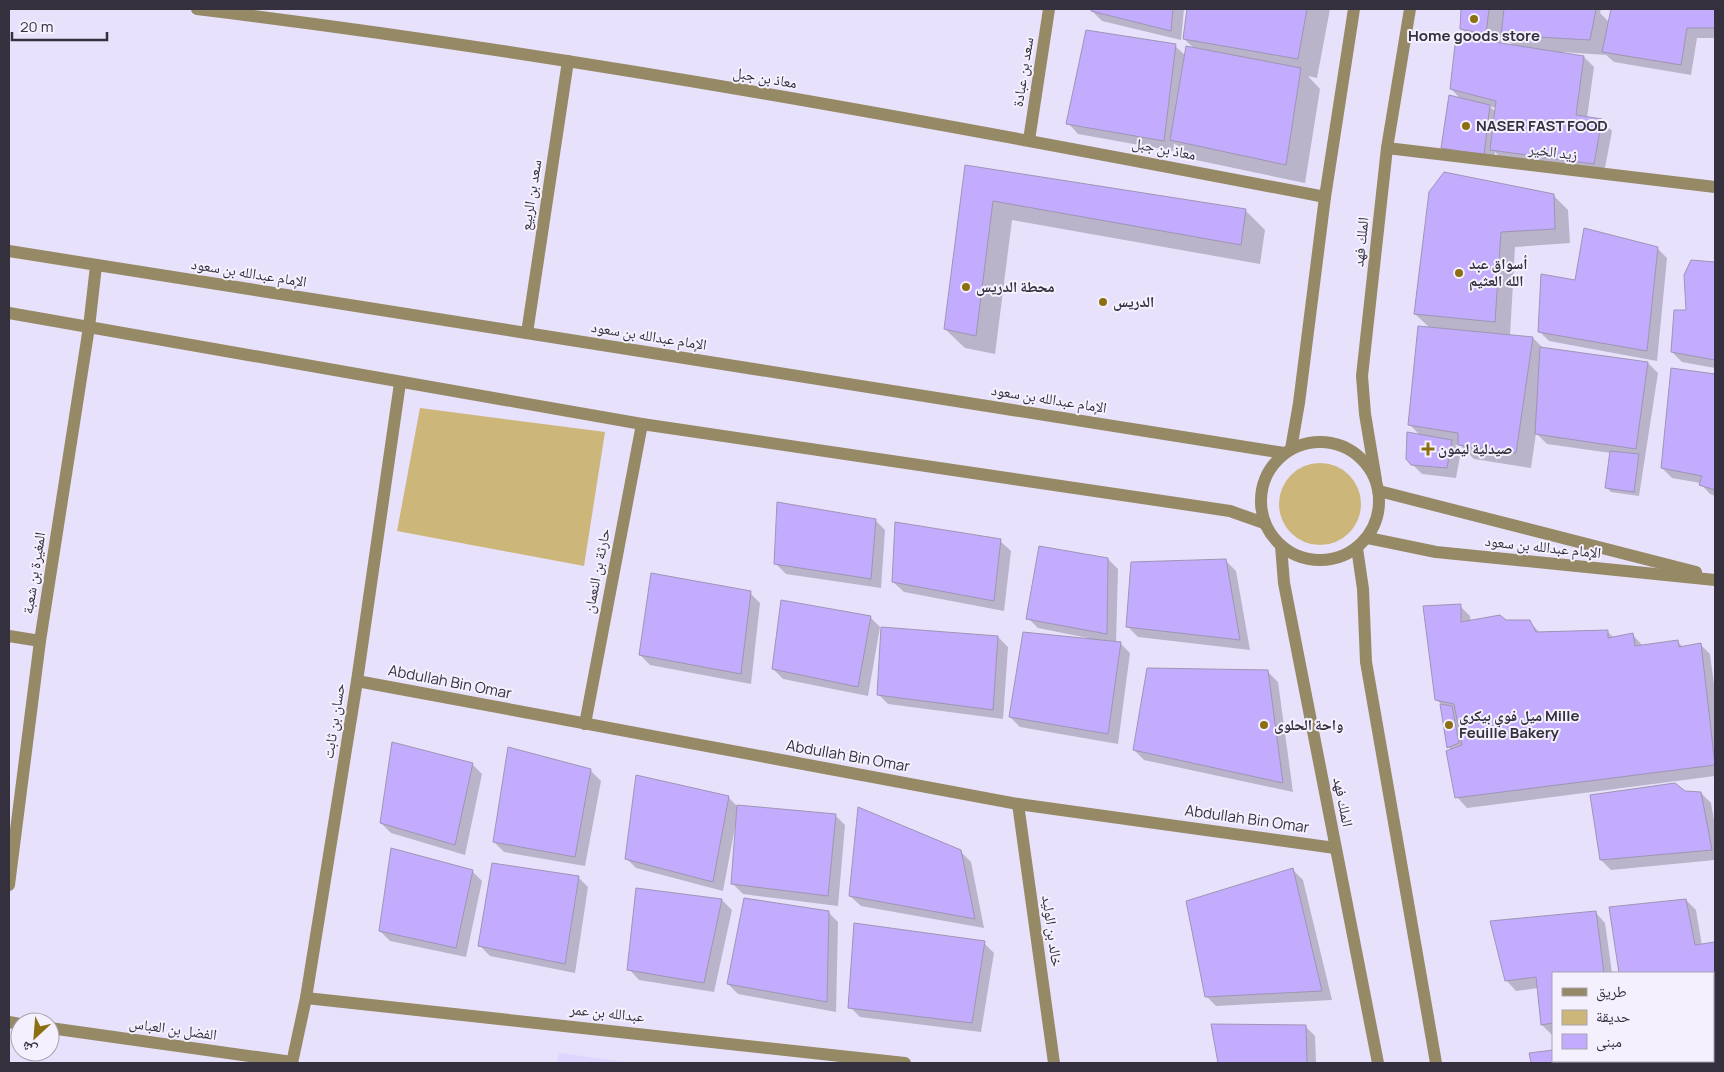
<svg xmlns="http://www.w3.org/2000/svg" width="1724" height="1072" viewBox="0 0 1724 1072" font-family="Manrope,'Noto Naskh Arabic',sans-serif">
<rect width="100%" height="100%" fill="#e8e1fc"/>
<polygon fill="#dfd5fe" points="559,1053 635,1063 557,1063"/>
<g fill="#cdb67a">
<polygon points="420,408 605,432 584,566 397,531"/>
<circle cx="1320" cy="504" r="41"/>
</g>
<g fill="#0003" fill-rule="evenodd">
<polygon points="1092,9 1184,9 1181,40 1102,21 1092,11"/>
<polygon points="1188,9 1330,9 1317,78 1308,76 1320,89 1305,183 1191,159 1174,143 1173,151 1078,134 1068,123 1175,46 1186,56 1195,49 1184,39"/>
<path d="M 1463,9 L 1601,9 L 1600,13 L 1609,22 L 1612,9 L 1715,9 L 1715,38 L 1697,38 L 1691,75 L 1614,62 L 1606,55 L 1562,52 L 1562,54 L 1584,57 L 1594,67 L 1587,118 L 1602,121 L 1612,131 L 1604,173 L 1502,159 L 1495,152 L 1493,164 L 1452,157 L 1442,147 L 1462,100 L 1451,89 L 1472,40 L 1461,28 ZM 1502,35 L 1514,46 L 1501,44 ZM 1489,106 L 1496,108 L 1496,112 Z"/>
<polygon points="966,167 1245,210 1265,230 1260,264 1012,220 995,354 965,348 945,329"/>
<polygon points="1430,193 1553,195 1568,210 1570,243 1515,247 1510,336 1533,338 1543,348 1648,363 1658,373 1639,496 1611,492 1606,487 1611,453 1547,444 1536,433 1531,468 1474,459 1460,445 1455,445 1461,451 1456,478 1422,474 1412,464 1420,435 1409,424 1430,328 1415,314"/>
<polygon points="1657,248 1667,258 1657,361 1549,341 1539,331 1576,282"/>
<polygon points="1692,261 1715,264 1715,368 1682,362 1672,352 1687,311"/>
<polygon points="1672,369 1715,375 1715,496 1710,494 1700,483 1672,478 1662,468"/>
<polygon points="875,520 885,530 881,588 786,574 776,564"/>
<polygon points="1000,541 1011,551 1004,611 904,592 893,582"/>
<polygon points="1108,559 1118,569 1116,643 1120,643 1130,653 1118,744 1020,727 1010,717 1088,638 1038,628 1028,618"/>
<polygon points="1226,561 1236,571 1250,650 1138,637 1128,627"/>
<polygon points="750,593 760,603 751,684 650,665 640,655"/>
<polygon points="1460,606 1470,616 1471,622 1529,621 1540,633 1608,632 1614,638 1632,634 1643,646 1678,642 1684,648 1700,644 1710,654 1715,692 1715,776 1467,808 1457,797 1451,750 1449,748 1442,705 1437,700"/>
<polygon points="870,617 880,627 868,696 783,679 773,669"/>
<polygon points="998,637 1008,647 1003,719 888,704 878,694"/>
<polygon points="1268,672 1278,682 1293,792 1144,760 1134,750"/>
<polygon points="509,749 591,771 601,781 585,866 504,852 494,842"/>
<polygon points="472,764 482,774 465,855 391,833 381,823"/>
<polygon points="1685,793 1701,793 1711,803 1715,826 1715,860 1611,870 1601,860"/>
<polygon points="728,797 737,806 835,815 845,825 838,906 743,894 733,884 737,822 736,822 723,891 636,868 626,858"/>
<polygon points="960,851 971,862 984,928 861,906 850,896"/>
<polygon points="1293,870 1303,880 1332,1000 1216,1006 1206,996"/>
<polygon points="472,871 482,881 466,957 390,941 380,931"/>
<polygon points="578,877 588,887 575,973 490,956 479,945"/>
<polygon points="722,900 732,910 714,992 639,980 629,969"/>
<polygon points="1686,900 1696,910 1702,946 1715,944 1715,1004 1713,1004 1713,973 1621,973 1611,908"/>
<polygon points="828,912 838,922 836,1012 738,994 728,984"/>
<polygon points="1595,912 1605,923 1612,973 1553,973 1552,1035 1542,1025 1538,988 1516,991 1506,980"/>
<polygon points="984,943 994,953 981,1032 860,1017 850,1007"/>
<polygon points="1212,1026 1305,1026 1315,1036 1316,1063 1219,1063"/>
<polygon points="1713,1032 1715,1032 1715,1063 1644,1063 1644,1061 1713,1061"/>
<polygon points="1531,1054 1553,1061 1630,1061 1630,1063 1532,1063"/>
</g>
<g fill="#c3abfd" stroke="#9e95b5">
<polygon points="1091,9 1173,9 1171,31 1091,11"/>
<polygon points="1187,9 1307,9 1298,59 1183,39"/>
<polygon points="1461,9 1489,9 1486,34 1460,29"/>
<polygon points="1504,9 1596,9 1590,40 1501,35"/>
<polygon points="1611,9 1715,9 1715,28 1687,28 1681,65 1602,52"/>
<polygon points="1086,30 1176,44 1164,141 1066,124"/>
<polygon points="1456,36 1584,56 1576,115 1602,119 1594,164 1490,150 1496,101 1450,89"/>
<polygon points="1186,46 1301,68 1286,165 1170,140"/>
<polygon points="1449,95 1490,105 1484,155 1441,148"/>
<polygon points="965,165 1246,209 1241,245 993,201 976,336 944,329"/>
<polygon points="1444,172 1554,194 1555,229 1501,232 1495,322 1414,314 1429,192"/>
<polygon points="1584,228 1658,247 1647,351 1538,332 1541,274 1575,280"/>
<polygon points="1691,260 1715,262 1715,360 1671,352 1674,310 1686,310 1684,275"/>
<polygon points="1418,326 1533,337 1516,453 1458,445 1458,433 1408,425"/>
<polygon points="1540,347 1648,362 1636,449 1535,434"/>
<polygon points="1671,368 1715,374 1715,490 1699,485 1702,476 1661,468"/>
<polygon points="1407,432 1452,440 1447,468 1411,465 1406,459"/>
<polygon points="1610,451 1639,454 1634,492 1605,488"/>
<polygon points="777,502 876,519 871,579 774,564"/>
<polygon points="895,522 1001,539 994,601 892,582"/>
<polygon points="1039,546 1108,558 1107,634 1026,619"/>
<polygon points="1226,559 1240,640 1126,627 1131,562"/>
<polygon points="651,573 751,591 741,674 639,655"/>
<polygon points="781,600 871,616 858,687 772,669"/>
<polygon points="1461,604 1461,622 1500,615 1506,620 1530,620 1536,632 1608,630 1608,638 1633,633 1635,646 1678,640 1679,647 1701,643 1715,765 1455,798 1446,751 1462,745 1454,704 1435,700 1423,606"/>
<polygon points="881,627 998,636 993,710 877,695"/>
<polygon points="1023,632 1121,642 1108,734 1009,717"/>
<polygon points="1147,668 1268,670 1283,783 1133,750"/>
<polygon points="1440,704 1452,706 1459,743 1447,748"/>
<polygon points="392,742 473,763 455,845 380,823"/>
<polygon points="508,747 591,769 575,857 493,842"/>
<polygon points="636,775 729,796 713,882 625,859"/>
<polygon points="1675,783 1685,791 1701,792 1712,850 1600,860 1590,795"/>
<polygon points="737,805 836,814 828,896 731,884"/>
<polygon points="858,807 961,850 975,919 849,896"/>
<polygon points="391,848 473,870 456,948 379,931"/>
<polygon points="492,863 579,876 565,964 478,946"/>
<polygon points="1293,868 1322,991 1205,997 1186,901"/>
<polygon points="636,888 722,899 704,983 627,970"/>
<polygon points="744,898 829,911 827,1002 727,984"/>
<polygon points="1686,899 1695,945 1715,942 1715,993 1713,993 1713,973 1619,973 1609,907"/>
<polygon points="1596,911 1604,973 1553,973 1553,1023 1541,1025 1536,977 1505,981 1490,921"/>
<polygon points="854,923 985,941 972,1023 848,1008"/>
<polygon points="1211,1024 1306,1025 1307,1063 1218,1063"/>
<polygon points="1713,1031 1715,1031 1715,1063 1643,1063 1642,1061 1713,1061"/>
<polygon points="1553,1050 1553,1061 1623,1061 1623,1063 1531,1063 1529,1053"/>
</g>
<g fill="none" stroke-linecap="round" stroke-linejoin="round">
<g stroke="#968965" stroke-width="12">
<path d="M 197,9 C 576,55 951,125 1325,197"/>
<polyline points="1029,140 1049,9"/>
<polyline points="1387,148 1715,187"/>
<polyline points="9,251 1284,453"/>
<polyline points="9,313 642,424 1230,511 1264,523"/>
<polyline points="527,333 568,61"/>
<circle cx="1320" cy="501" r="59"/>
<polyline points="1291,449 1299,403 1325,197 1354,9"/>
<polyline points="1376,480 1365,414 1362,376 1387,148 1410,9"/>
<polyline points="1379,491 1696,572"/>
<polyline points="1368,538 1436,552 1715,580"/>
<polyline points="1281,546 1284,583 1378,1063"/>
<polyline points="1357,548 1363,589 1366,662 1436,1063"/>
<polyline points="9,636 40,641"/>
<polyline points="357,681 1018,804 1335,848"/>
<polyline points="585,724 642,424"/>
<polyline points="1018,804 1054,1063"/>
<polyline points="9,885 40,641 89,327 96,266"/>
<polyline points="306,998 905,1063"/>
<polyline points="9,1022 20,1024"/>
<polyline points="50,1028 292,1062"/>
<polyline points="292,1063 306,998 357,681 400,383"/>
</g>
</g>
<g fill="#8c6f11" stroke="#f4f0fe" stroke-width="2">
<circle cx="1474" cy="19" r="5"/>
<circle cx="1466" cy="126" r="5"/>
<circle cx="1459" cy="273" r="5"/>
<circle cx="966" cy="287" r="5"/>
<circle cx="1103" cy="302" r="5"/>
<path d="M1425.5 441.5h5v5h5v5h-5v5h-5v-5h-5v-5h5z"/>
<circle cx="1264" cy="725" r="5"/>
<circle cx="1449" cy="725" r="5"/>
</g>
<g text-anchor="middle" stroke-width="4" stroke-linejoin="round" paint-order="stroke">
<g font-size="15" font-weight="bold" fill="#34303d" stroke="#f4f0fe" text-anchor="start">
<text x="1474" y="41" text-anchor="middle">Home goods store</text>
<text x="1476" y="131">NASER FAST FOOD</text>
<text x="1469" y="269">أسواق عبد<tspan x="1469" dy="17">الله العثيم</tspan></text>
<text x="976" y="292">محطة الدريس</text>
<text x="1113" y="307">الدريس</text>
<text x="1438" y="454">صيدلية ليمون</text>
<text x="1459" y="721">ميل فوي بيكري Mille<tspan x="1459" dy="17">Feuille Bakery</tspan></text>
<text x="1274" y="730">واحة الحلوى</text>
</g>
<g font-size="15" fill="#34303d" stroke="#f4f0fe">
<text transform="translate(1023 72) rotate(-81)" y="5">سعد بن عبادة</text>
<text transform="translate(765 78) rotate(10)" y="5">معاذ بن جبل</text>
<text transform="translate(1164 149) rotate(11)" y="5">معاذ بن جبل</text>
<text transform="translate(1553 152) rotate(7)" y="5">زيد الخير</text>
<text transform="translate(531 195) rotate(-81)" y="5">سعد بن الربيع</text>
<text transform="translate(1361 242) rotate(-84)" y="5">الملك فهد</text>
<text transform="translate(249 273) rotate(9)" y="5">الإمام عبدالله بن سعود</text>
<text transform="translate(649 336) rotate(9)" y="5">الإمام عبدالله بن سعود</text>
<text transform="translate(1049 399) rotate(9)" y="5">الإمام عبدالله بن سعود</text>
<text transform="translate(1543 547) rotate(6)" y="5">الإمام عبدالله بن سعود</text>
<text transform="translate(597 571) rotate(-79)" y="5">حارثة بن النعمان</text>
<text transform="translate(34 573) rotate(-81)" y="5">المغيرة بن شعبة</text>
<text transform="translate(450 682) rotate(11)" y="5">Abdullah Bin Omar</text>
<text transform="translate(334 721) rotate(-81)" y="5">حسان بن ثابت</text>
<text transform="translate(848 756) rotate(10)" y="5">Abdullah Bin Omar</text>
<text transform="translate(1343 802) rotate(79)" y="5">الملك فهد</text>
<text transform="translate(1247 819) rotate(8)" y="5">Abdullah Bin Omar</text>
<text transform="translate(1052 931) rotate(82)" y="5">خالد بن الوليد</text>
<text transform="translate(607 1013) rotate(6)" y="5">عبدالله بن عمر</text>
<text transform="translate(173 1029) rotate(8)" y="5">الفضل بن العباس</text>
</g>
</g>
<rect width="1724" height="1072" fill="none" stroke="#34303d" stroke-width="20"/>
<rect x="1552" y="972" width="162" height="90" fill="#f4f0fe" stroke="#a7a3b1"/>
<rect x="1562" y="988" width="25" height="8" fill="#968965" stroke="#a7a3b1"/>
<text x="1596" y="997" font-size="15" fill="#34303d">طريق</text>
<rect x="1562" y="1010" width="25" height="15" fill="#cdb67a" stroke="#a7a3b1"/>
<text x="1596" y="1022" font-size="15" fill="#34303d">حديقة</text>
<rect x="1562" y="1034" width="25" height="15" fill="#c3abfd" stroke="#a7a3b1"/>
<text x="1596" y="1047" font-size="15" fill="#34303d">مبنى</text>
<g transform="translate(35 1037) rotate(206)"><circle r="24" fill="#f4f0fe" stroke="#a7a3b1"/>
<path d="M0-4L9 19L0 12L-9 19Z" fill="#8c6f11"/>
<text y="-8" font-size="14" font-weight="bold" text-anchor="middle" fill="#34303d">ش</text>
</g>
<path d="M12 32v8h95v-8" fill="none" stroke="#34303d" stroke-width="2.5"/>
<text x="20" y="32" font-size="15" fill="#34303d" stroke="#f4f0fe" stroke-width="4" paint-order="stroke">20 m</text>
</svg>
